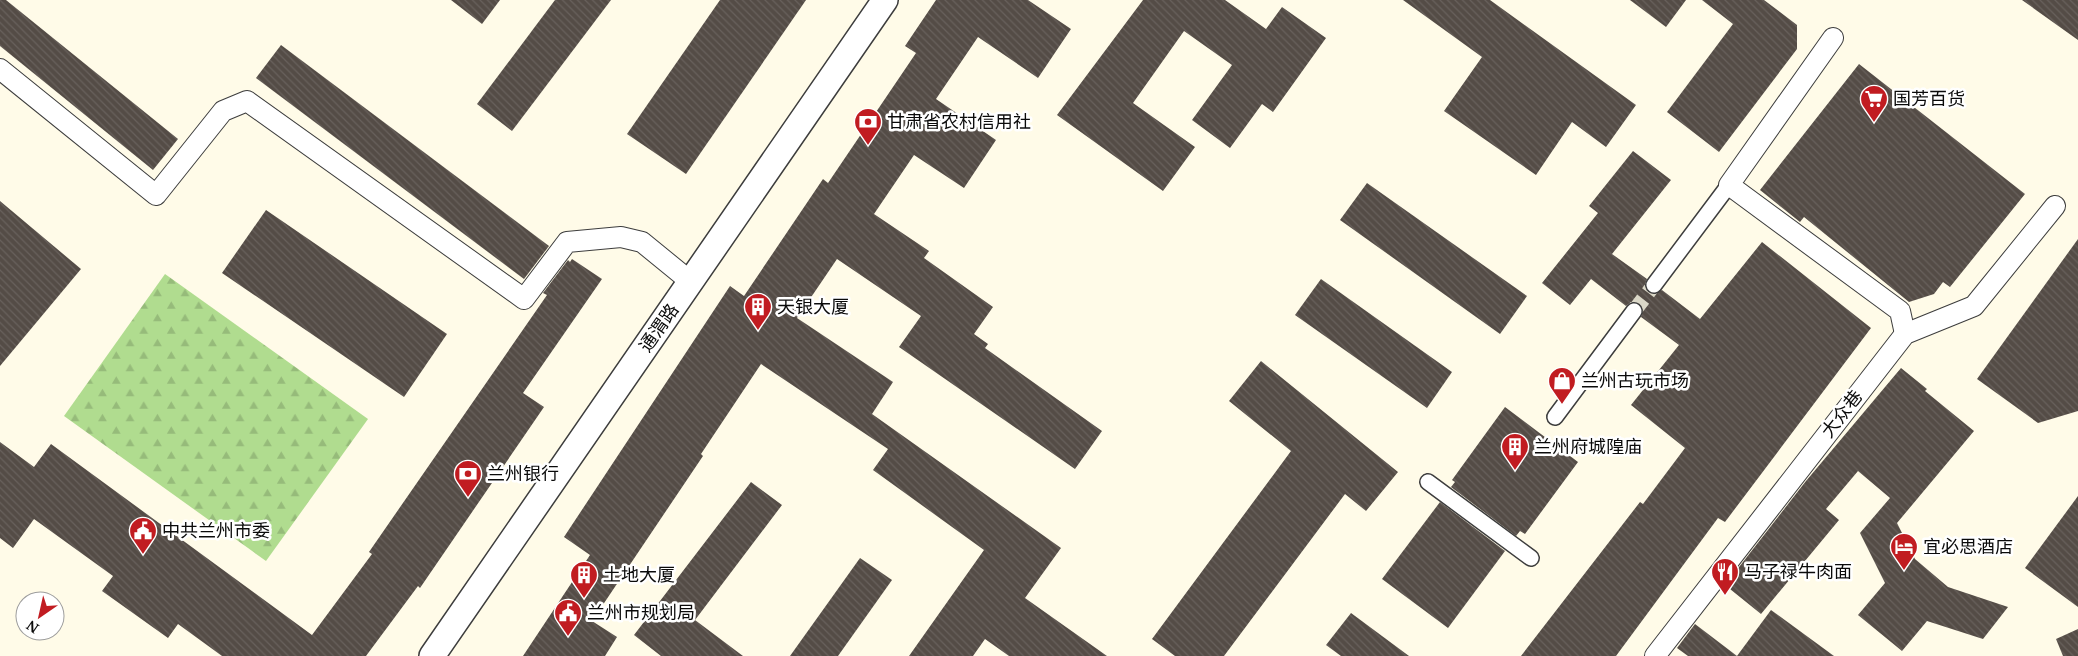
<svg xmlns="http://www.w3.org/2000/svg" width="2078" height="656" viewBox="0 0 2078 656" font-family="'Noto Serif','Noto Sans SC',serif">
<defs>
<pattern id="forest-firs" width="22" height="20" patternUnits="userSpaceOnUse" patternTransform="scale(1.25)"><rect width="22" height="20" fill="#b0dc8f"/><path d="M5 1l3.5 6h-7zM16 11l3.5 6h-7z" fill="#96bb7a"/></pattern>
<pattern id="building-back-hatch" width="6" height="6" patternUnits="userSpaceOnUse" patternTransform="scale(1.25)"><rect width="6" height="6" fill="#544c46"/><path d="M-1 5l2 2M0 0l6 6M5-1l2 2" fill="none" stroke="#68615c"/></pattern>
</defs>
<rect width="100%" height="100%" fill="#fffbe8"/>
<polygon fill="url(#forest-firs)" points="165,274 368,419 266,561 64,416"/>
<g fill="url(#building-back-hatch)">
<polygon points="0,0 6,0 178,139 153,170 0,46"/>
<polygon points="451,0 500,0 482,24"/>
<polygon points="555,0 611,0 512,131 477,104"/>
<polygon points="720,0 806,0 686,174 627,134"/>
<polygon points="936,0 1028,0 1071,29 1038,78 978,37 936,99 996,140 964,188 914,155 874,214 929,251 924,258 993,307 974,334 988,344 985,348 1102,431 1075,469 899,347 921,316 837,259 797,318 893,382 872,414 1061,548 1025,598 1107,656 1009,656 985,639 973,656 909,656 984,550 873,470 888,449 761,364 701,454 703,456 592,621 617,637 605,656 523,656 590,555 564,537 730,286 744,296 823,179 828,183 916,53 905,46"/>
<polygon points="1143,0 1225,0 1266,29 1282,7 1326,38 1273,112 1262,104 1230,148 1192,120 1232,65 1184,31 1133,103 1195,147 1163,191 1057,115"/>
<polygon points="1403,0 1490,0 1636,105 1606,147 1572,122 1536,175 1444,111 1482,57"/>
<polygon points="1630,0 1686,0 1666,27"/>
<polygon points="1702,0 1764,0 1797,25 1797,49 1719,152 1667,112 1733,24"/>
<polygon points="2022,0 2078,0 2078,40"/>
<polygon points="281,45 549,246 524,279 256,78"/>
<polygon points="1859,64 2025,194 1950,287 1943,282 1934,294 1909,302 1804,217 1800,222 1760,190"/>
<polygon points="1633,151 1671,180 1612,254 1647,279 1645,284 1648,292 1653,294 1662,290 1700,319 1762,242 1871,328 1725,522 1718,518 1616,656 1521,656 1640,502 1643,504 1685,448 1631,405 1679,345 1641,317 1643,308 1639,303 1631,302 1626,306 1591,279 1570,305 1542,283 1598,213 1589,206"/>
<polygon points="1367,183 1527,296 1500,334 1340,220"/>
<polygon points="0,201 81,269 0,366"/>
<polygon points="266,210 447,334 404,397 222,273"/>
<polygon points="2078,239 2078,411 2038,423 1977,379"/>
<polygon points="572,259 602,279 523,393 544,407 420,588 418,586 366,656 222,656 178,624 168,638 102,591 113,576 34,519 13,548 0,538 0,442 34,467 51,444 312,635 372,554 369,552 547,295 543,293 568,260 570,262"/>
<polygon points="1321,279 1452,372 1427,408 1295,315"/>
<polygon points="1261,361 1398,472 1366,511 1345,494 1224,656 1175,656 1152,639 1291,451 1229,401"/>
<polygon points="1901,368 1927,389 1925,391 1974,431 1897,523 1915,559 1948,587 2008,607 1983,639 1927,621 1902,651 1858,615 1885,583 1860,533 1890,498 1858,471 1826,509 1839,520 1761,614 1725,585 1806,481"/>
<polygon points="1505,407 1578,462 1525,534 1520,531 1516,536 1451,487 1455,482 1452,480"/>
<polygon points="751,482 782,505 695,620 743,656 661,656 634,635"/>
<polygon points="2078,496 2078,607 2025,568"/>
<polygon points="1440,502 1505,551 1448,628 1382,579"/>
<polygon points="860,558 892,580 838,656 790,656"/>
<polygon points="1771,610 1834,656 1737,656"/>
<polygon points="1351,613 1409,656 1341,656 1326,645"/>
<polygon points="1695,624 1737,656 1688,656 1677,648"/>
<polygon points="2078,629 2078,656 2063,656 2056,639"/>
</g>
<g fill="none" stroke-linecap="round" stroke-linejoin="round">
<polyline stroke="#dad7c7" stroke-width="15" stroke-dasharray="15 8" stroke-linecap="butt" points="1634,311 1654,285"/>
<defs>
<g id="pedestrian">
<polyline points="1654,285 1729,185"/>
<polyline points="1555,417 1634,311"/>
<polyline points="1428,482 1531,558"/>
</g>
<g id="minor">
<polyline points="1833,38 1729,185 1900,311 1905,334"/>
<polyline points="0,69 156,195 223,111 247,101 524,299 567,242 621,237 642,242 691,282"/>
<polyline points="1655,656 1905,334 1974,306 2055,206"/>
</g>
<polyline id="tertiary" points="432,656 885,0"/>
</defs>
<use href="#pedestrian" stroke="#3d3d3d" stroke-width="18"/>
<use href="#minor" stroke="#3d3d3d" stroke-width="22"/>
<use href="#tertiary" stroke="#3d3d3d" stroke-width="28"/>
<use href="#pedestrian" stroke="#fff" stroke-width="15"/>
<use href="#minor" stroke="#fff" stroke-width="20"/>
<use href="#tertiary" stroke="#fff" stroke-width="25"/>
</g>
<defs>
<symbol id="supermarket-pin" viewBox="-11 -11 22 30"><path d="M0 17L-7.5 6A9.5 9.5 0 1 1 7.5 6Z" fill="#c11c21" stroke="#fff"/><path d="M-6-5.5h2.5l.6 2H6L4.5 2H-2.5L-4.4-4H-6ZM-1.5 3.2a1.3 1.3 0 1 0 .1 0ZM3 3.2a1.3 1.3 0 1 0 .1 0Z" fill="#fff"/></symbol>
<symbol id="bank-pin" viewBox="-11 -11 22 30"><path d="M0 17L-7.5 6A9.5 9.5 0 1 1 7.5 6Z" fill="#c11c21" stroke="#fff"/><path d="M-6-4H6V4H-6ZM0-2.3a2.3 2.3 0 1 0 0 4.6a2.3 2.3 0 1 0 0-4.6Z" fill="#fff"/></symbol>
<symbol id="building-pin" viewBox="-11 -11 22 30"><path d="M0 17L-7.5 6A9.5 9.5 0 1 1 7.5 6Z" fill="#c11c21" stroke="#fff"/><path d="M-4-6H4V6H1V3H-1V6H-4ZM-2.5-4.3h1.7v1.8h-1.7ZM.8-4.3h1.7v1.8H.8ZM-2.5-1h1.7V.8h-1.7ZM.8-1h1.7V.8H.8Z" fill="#fff"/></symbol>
<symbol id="shop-pin" viewBox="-11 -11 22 30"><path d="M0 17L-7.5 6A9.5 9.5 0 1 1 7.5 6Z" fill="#c11c21" stroke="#fff"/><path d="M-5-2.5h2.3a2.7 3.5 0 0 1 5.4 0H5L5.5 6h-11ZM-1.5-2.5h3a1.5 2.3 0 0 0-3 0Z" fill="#fff"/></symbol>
<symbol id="civic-pin" viewBox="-11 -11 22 30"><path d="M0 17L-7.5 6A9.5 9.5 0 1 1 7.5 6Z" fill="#c11c21" stroke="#fff"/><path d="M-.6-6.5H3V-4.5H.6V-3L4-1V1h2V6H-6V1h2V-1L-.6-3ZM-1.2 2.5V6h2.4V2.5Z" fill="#fff"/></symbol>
<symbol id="hotel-pin" viewBox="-11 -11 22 30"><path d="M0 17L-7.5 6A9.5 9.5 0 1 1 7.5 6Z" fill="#c11c21" stroke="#fff"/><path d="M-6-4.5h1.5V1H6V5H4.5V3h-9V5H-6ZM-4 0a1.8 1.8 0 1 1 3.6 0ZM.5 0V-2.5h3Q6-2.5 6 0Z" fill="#fff"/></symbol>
<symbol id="restaurant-pin" viewBox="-11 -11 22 30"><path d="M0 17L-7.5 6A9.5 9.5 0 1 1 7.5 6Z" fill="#c11c21" stroke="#fff"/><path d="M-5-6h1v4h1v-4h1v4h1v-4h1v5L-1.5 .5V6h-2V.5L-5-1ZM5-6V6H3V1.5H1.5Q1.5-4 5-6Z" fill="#fff"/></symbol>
</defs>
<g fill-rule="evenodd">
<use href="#supermarket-pin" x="1858" y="83" width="32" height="43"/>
<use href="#bank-pin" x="852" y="106" width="32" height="43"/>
<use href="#building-pin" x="742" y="291" width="32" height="43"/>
<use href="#shop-pin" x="1546" y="365" width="32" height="43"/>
<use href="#building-pin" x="1499" y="431" width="32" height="43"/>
<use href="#bank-pin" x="452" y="458" width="32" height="43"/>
<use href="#civic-pin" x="127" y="515" width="32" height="43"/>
<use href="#hotel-pin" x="1888" y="531" width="32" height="43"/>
<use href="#restaurant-pin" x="1709" y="556" width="32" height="43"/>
<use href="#building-pin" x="568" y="559" width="32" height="43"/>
<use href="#civic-pin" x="552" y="597" width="32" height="43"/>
</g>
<g text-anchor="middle" stroke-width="5" stroke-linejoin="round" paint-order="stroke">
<g font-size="18" fill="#0a0a0a" stroke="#fff" text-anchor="start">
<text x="1893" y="105">国芳百货</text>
<text x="887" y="128">甘肃省农村信用社</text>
<text x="777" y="313">天银大厦</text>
<text x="1581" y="387">兰州古玩市场</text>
<text x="1534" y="453">兰州府城隍庙</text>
<text x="487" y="480">兰州银行</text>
<text x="162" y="537">中共兰州市委</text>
<text x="1923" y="553">宜必思酒店</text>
<text x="1744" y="578">马子禄牛肉面</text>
<text x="603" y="581">土地大厦</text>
<text x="587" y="619">兰州市规划局</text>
</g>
<g font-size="18" fill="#0a0a0a" stroke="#fff">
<text transform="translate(659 328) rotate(-55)" y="6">通渭路</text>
<text transform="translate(1842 414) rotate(-52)" y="6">大众巷</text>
</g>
</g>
<g transform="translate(40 616) rotate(214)"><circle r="24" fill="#ffffff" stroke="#9d9d9d"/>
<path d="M0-4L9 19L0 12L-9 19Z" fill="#c11c21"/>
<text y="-8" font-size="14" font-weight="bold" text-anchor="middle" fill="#0a0a0a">N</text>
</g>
</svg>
